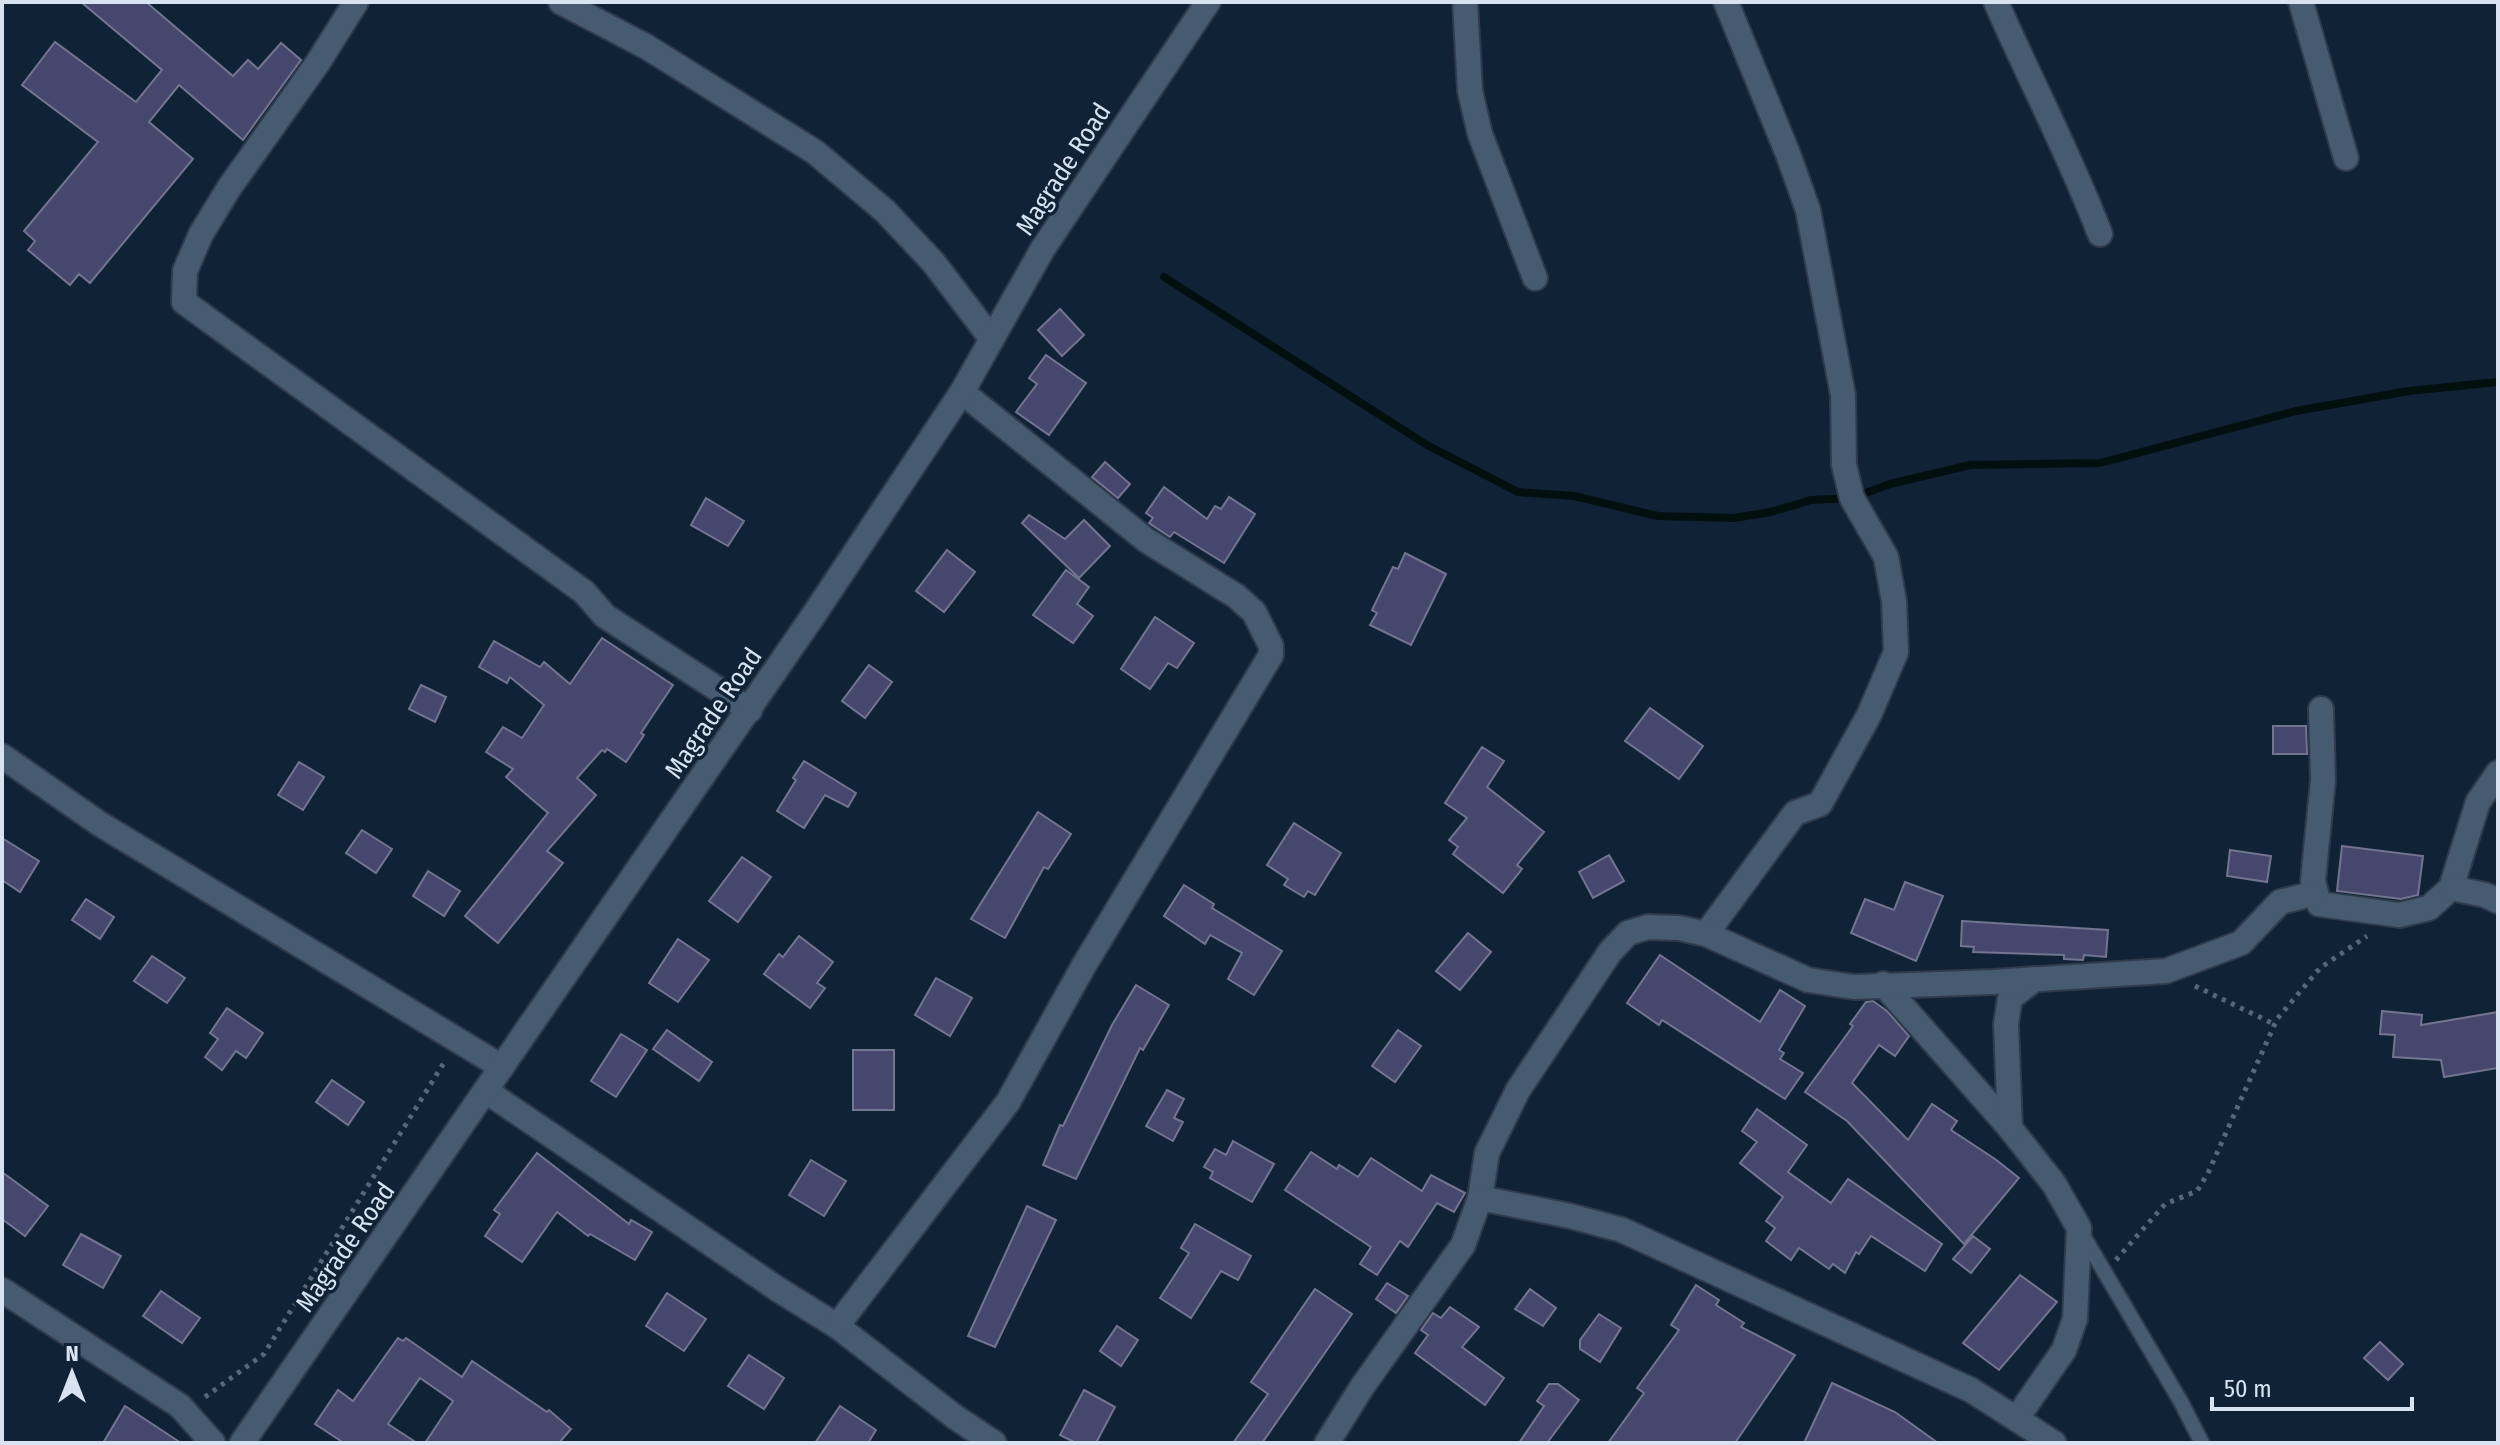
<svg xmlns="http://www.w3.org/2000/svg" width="2500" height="1445" viewBox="0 0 2500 1445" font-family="'Fira Sans Condensed',sans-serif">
<rect width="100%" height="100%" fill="#102235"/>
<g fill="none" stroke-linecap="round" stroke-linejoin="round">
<polyline stroke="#01100f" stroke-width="8" points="1164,277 1427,445 1518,492 1574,496 1658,516 1734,518 1771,512 1811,500 1852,498 1890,484 1970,465 2100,463 2296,411 2409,391 2498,382"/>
</g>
<g fill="#46476d" stroke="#727490" stroke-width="2">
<polygon points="81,2 146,2 233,76 248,60 258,69 281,43 301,60 243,140 179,85 149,122 193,159 90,283 79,274 70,285 28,250 35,241 24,231 98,142 22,85 55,42 136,102 162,70"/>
<polygon points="1060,309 1084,335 1062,356 1038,330"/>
<polygon points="1046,355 1086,383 1049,435 1016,412 1037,384 1029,378"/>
<polygon points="1105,462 1130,484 1118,498 1092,477"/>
<polygon points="1164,487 1207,519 1215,506 1221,509 1229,497 1255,514 1224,563 1174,532 1170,537 1149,523 1153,518 1146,513"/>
<polygon points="706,498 744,521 728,546 691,525"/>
<polygon points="1029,515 1065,539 1084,520 1110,546 1079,578 1022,523"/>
<polygon points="947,550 975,572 944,612 916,591"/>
<polygon points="1405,553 1446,574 1411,645 1370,625 1377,613 1372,610 1393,567 1398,569"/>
<polygon points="1066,570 1089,587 1077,604 1093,616 1073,643 1033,615"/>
<polygon points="1155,617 1194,643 1177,668 1168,663 1150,689 1121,669"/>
<polygon points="602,638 673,685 641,733 644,735 626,762 607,749 605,752 602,750 577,778 596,795 547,851 563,863 498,943 465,916 548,813 506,777 513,769 486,752 503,727 522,738 544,705 510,677 507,683 479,667 494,641 540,667 544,662 570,684"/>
<polygon points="869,665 892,682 865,718 842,701"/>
<polygon points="421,685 446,697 435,722 409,709"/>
<polygon points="1650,708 1703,746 1679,779 1625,741"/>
<polygon points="2273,726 2306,726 2307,754 2273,754"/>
<polygon points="1482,747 1504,761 1487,787 1544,832 1517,865 1522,869 1503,893 1453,854 1458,847 1449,840 1467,818 1445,803"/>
<polygon points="804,761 856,793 848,807 825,795 804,828 777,811 796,780 793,778"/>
<polygon points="299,762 324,777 303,810 278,795"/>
<polygon points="1038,812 1071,834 1048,869 1044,867 1005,938 971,919"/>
<polygon points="1294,823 1341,853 1315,895 1308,891 1304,897 1284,885 1288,879 1267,865"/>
<polygon points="362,830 392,849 376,873 346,853"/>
<polygon points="2,838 39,861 20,892 2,880"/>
<polygon points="2342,846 2423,856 2418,895 2401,899 2337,891"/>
<polygon points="2230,850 2271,856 2267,882 2227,876"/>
<polygon points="1609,855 1624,881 1593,898 1579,872"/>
<polygon points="742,857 771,877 738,922 709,901"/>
<polygon points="428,871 460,891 444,916 413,896"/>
<polygon points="1905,882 1943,896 1916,961 1851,933 1865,899 1894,910"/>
<polygon points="1184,885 1214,904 1212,908 1282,951 1254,995 1228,979 1242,953 1210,935 1205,944 1164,916"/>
<polygon points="86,899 114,917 100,939 72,920"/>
<polygon points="1962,921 2108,930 2106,957 2084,955 2083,960 2064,959 2064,955 1973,952 1974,947 1961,946"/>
<polygon points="1468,933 1491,952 1460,990 1436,971"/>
<polygon points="799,936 833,962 817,983 825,988 810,1008 764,974 779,954 783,957"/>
<polygon points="678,939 709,960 678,1002 649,983"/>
<polygon points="1660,955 1760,1022 1780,990 1805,1006 1779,1050 1784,1053 1780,1059 1803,1073 1785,1099 1662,1020 1659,1025 1627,1003"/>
<polygon points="152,956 185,978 167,1003 134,981"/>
<polygon points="936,978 972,998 950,1036 915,1015"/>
<polygon points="1136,985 1169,1005 1143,1050 1140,1048 1076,1179 1043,1165 1060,1125 1063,1126 1112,1025"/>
<polygon points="1873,1001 1887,1011 1909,1036 1895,1056 1879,1045 1852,1083 1908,1140 1932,1104 1957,1121 1951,1130 1995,1159 2019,1178 1964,1244 1847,1121 1805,1092 1853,1026 1850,1024 1866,1002"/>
<polygon points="227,1008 263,1033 246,1058 236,1051 222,1070 205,1057 218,1039 210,1033"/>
<polygon points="2382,1011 2422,1015 2421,1025 2498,1012 2498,1068 2444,1077 2441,1060 2393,1057 2395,1035 2380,1034"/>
<polygon points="667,1030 712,1062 699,1081 653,1049"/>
<polygon points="1398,1030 1421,1046 1395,1082 1372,1066"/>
<polygon points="621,1034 647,1050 616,1097 591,1081"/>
<rect x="853" y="1050" width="41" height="60"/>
<polygon points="332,1080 364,1102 348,1125 316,1102"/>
<polygon points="1167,1090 1184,1099 1174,1118 1183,1122 1173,1141 1146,1126"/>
<polygon points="1757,1109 1807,1145 1788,1172 1831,1203 1848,1179 1942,1244 1925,1271 1871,1236 1859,1254 1856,1252 1845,1273 1833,1264 1829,1269 1799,1248 1791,1260 1766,1241 1775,1228 1766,1221 1783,1197 1740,1163 1757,1142 1742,1131"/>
<polygon points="1233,1141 1274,1164 1252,1202 1210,1178 1213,1172 1204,1167 1215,1149 1226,1155"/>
<polygon points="1311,1152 1337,1169 1339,1165 1358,1177 1371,1158 1422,1191 1431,1175 1465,1193 1454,1212 1437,1203 1408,1247 1400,1241 1377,1275 1360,1264 1371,1247 1285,1190"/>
<polygon points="537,1153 629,1224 631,1220 652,1232 635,1260 590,1234 588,1236 557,1212 522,1262 485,1236 500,1214 494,1210"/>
<polygon points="811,1160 846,1181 824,1216 789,1195"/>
<polygon points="2,1172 48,1206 25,1236 2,1219"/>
<polygon points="1027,1206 1056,1220 995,1347 968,1336"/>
<polygon points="1195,1224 1251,1256 1238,1280 1221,1271 1191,1318 1160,1298 1189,1253 1181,1248"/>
<polygon points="81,1234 121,1256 103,1288 63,1265"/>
<polygon points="1973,1236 1990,1249 1971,1273 1953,1259"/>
<polygon points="2020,1275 2057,1302 1999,1370 1963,1343"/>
<polygon points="1387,1283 1408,1296 1396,1313 1376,1299"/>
<polygon points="1696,1285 1719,1300 1716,1305 1744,1323 1741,1327 1795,1355 1735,1443 1608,1443 1644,1393 1637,1388 1679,1330 1671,1325"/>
<polygon points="1315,1289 1352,1314 1262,1443 1233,1443 1268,1394 1251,1382"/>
<polygon points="1530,1289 1556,1308 1543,1326 1515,1309"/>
<polygon points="161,1291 200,1318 182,1343 143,1316"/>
<polygon points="667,1293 706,1319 684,1351 646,1326"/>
<polygon points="1450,1307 1479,1327 1462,1347 1504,1378 1485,1405 1415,1353 1428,1335 1421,1330 1433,1313 1441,1318"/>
<polygon points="1599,1314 1621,1328 1600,1362 1580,1349 1580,1340"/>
<polygon points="1117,1326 1138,1340 1121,1366 1100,1351"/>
<polygon points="398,1338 403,1341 406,1338 462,1377 472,1361 547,1412 549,1410 571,1429 559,1443 425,1443 453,1401 420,1378 388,1424 417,1443 344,1443 315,1424 338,1390 353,1401"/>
<polygon points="2380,1342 2403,1364 2388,1380 2364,1358"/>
<polygon points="749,1355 784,1378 764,1409 728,1386"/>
<polygon points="1832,1383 1895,1412 1938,1443 1804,1443"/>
<polygon points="1549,1384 1558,1384 1579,1400 1547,1443 1519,1443 1544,1406 1537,1401"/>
<polygon points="1084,1390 1115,1407 1096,1443 1076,1443 1060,1435"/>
<polygon points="125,1406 181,1443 103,1443"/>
<polygon points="840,1406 876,1430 868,1443 815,1443"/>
</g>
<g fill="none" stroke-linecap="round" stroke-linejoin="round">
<defs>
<polyline id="lane" points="2081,1232 2181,1402 2202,1443"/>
<g id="street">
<polyline points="356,2 317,64 229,188 201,234 185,271 184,302 584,592 605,616 750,710"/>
<polyline points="561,2 647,47 815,152 885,211 933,262 991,338"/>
<polyline points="1465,2 1470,91 1480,134 1535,278"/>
<path d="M 1996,2 C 2030,80 2070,155 2100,234"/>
<polyline points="2301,2 2346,158"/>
<polyline points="2321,709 2323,780 2313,881 2319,904 2399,915 2429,908 2451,888 2478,802 2498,773"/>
<polyline points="2,756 100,824 502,1067"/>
<polyline points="2451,888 2485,895 2498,901"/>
<polyline points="1706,934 1795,813 1820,804 1869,715 1896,652 1894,601 1886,557 1852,498 1844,465 1843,395 1808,210 1788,154 1726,2"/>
<polyline points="1883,984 2010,1128 2054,1184 2079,1228 2075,1319 2064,1350 2017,1418"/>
<polyline points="486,1091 779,1290 837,1326 955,1417 994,1443"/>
<polyline points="2010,1128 2006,1024 2010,998 2035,979"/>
<polyline points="1480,1198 1487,1153 1518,1090 1610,952 1628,933 1648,927 1679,928 1706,934 1808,980 1854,987 1993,982 2166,971 2241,943 2280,902 2316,893"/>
<polyline points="2,1290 180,1406 213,1443"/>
<polyline points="837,1326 1008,1102 1083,967 1271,655 1271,646 1254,612 1236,596 1146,540 962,392"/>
<polyline points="242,1443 815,613 962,392 1042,250 1208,2"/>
<polyline points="1327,1443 1362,1387 1463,1245 1480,1198 1570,1216 1622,1230 1971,1390 2054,1443"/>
</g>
</defs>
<use href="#lane" stroke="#2f3b4b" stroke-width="18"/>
<use href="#street" stroke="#2f3b4b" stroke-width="28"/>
<g stroke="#576778" stroke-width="5" stroke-dasharray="4 6" stroke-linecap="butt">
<polyline points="2195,986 2274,1024"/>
<polyline points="2116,1260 2165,1204 2197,1191 2208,1173 2277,1019 2320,968 2367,936"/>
<polyline points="205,1397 264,1354 445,1061"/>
</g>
<use href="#lane" stroke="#465a70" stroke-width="14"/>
<use href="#street" stroke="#465a70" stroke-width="24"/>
</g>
<g text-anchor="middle" stroke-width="7" stroke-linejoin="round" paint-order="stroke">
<g font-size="26" fill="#d7e3f0" stroke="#102235">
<text transform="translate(1063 169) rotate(-57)" y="9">Magrade Road</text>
<text transform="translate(713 713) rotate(-56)" y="9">Magrade Road</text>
<text transform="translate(345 1247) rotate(-55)" y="9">Magrade Road</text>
</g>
</g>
<rect width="2500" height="1445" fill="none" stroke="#d7e3f0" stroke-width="8"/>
<g transform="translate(72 1373)" stroke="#102235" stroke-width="6" paint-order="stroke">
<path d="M0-6L14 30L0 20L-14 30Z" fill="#d7e3f0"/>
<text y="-12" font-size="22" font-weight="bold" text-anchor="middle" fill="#d7e3f0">N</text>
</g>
<path d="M2212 1397v12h200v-12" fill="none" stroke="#d7e3f0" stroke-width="4"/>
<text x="2224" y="1397" font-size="24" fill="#d7e3f0" stroke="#102235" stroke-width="6" paint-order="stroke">50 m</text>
</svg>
